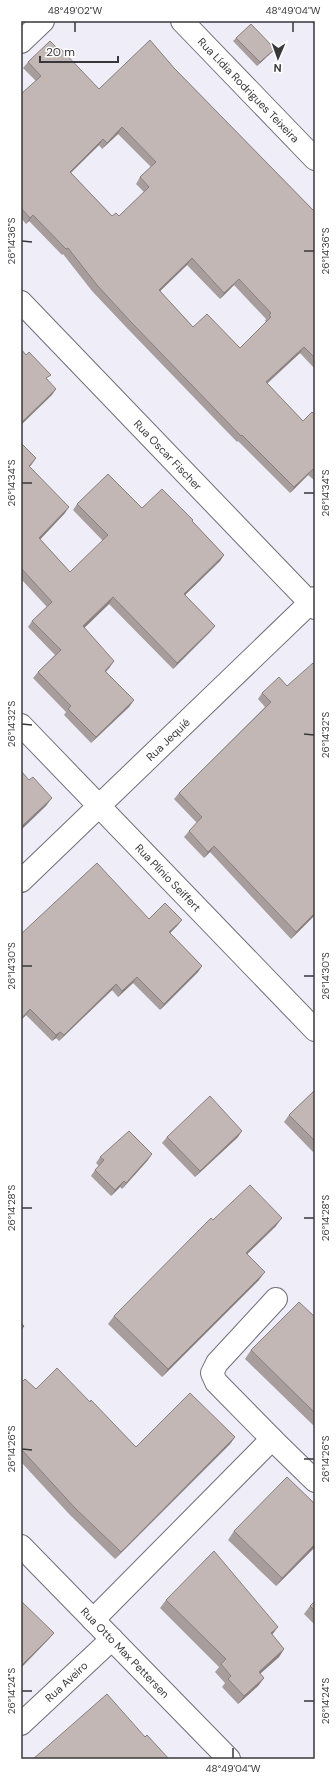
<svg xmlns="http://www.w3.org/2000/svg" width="336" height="1780" viewBox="0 0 336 1780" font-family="'DM Sans',sans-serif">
<rect width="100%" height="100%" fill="#efedf7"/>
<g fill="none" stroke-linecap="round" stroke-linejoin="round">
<defs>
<g id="minor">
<path id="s1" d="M 182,21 L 315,159"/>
<polyline points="21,42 43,21"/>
<path id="s2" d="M 21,302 L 315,608"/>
<path id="s3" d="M 21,725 L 315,1030"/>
<path id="s4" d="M 21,881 L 315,598"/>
<polyline points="272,1439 216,1382 212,1373 217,1363 276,1299"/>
<path id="s5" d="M 21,1546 L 229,1759"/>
<polyline points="93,1620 272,1439 315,1481"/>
<path id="s6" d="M 21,1724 L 112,1639"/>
</g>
</defs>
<use href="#minor" stroke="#706e77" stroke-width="24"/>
<use href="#minor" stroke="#fff" stroke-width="22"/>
</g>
<g fill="#a89d9d" fill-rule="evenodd">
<polygon points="298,21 315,21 315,26 311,21 300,22"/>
<polygon points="236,38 275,49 272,52 257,66 233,41"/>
<path d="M 59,50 L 99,89 L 174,68 L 315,212 L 315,369 L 300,353 L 267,384 L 303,421 L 315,415 L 315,481 L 308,475 L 290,493 L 238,441 L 237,442 L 126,327 L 92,291 L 63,254 L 62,255 L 29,221 L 26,224 L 21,218 L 21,94 L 36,81 L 23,68 L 28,62 ZM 118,134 L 151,167 L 140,177 L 136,184 L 144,192 L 119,216 L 112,216 L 71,173 L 99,145 L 102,149 ZM 187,265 L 220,299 L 234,285 L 266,319 L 265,321 L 266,322 L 240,348 L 193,327 L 160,291 Z"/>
<polygon points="21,443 32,464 29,467 65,513 40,539 70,572 103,541 73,510 77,504 142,508 192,521 224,555 220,561 185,595 215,626 210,632 173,669 109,604 84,628 110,667 106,672 134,700 129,707 91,743 64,715 66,712 33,678 38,672 55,655 28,627 32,621 47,607 21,579"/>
<polygon points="315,665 315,915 291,939 210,852 204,858 184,837 189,831 197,823 174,799 179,793 265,707 258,699 262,693 287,686"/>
<polygon points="149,919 182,920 177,926 170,933 202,966 198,972 160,1010 133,983 118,997 112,990 59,1041 56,1038 52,1041 26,1015 21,1020 21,934"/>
<polygon points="315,1090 315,1154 284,1122 289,1115"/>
<polygon points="167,1137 238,1137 195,1177 162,1143"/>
<polygon points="100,1157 148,1160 122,1189 120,1187 111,1196 91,1176 95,1170 99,1166 96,1163"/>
<polygon points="213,1220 276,1226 247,1254 259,1280 162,1377 108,1324 114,1316"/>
<polygon points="315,1317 315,1427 245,1359 251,1350"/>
<polygon points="21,1383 36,1389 90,1402 136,1447 235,1437 230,1444 115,1559 70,1515 21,1462"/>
<polygon points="234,1531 315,1547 276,1586 228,1540"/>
<polygon points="166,1600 272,1635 284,1649 279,1657 260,1674 264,1678 258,1686 238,1704 222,1687 225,1683 215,1672 219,1667 160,1608"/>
<polygon points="315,1601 315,1625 304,1614 310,1606"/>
</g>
<g fill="#88807f">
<polygon points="301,21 311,21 300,22"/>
<polygon points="275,49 272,52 257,66 260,62"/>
<polygon points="122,127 118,134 102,149 107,143"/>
<polygon points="103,139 99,145 65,178 70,172"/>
<polygon points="33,215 29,221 26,224 30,218"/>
<polygon points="192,258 187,265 155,296 159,290"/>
<polygon points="239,279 234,285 220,299 224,293"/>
<polygon points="304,347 300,353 261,388 266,382"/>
<polygon points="56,389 52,395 21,425 21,423"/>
<polygon points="36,458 32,464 24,472 29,466"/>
<polygon points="313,469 308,475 290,493 294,487"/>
<polygon points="69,507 65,513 35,545 39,538"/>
<polygon points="224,555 220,561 180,600 184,594"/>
<polygon points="113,597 109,604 79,633 83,626"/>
<polygon points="215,626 210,632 173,669 177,663"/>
<polygon points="114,661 110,667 100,677 105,671"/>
<polygon points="134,700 129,707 91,743 96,737"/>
<polygon points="52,798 46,806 21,830 21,827"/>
<polygon points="214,846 210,852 204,858 208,852"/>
<polygon points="315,913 315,915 291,939 296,932"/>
<polygon points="182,920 177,926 165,938 169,932"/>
<polygon points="202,966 198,972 160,1010 164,1004"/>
<polygon points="137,977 133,983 118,997 122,991"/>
<polygon points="116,984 112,990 59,1041 64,1035"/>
<polygon points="30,1009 26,1015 21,1020 21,1019"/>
<polygon points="60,1032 56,1038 52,1041 56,1035"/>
<polygon points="242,1131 238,1137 195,1177 200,1171"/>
<polygon points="152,1154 148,1160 122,1189 126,1183"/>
<polygon points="124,1181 120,1187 111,1196 115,1190"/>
<polygon points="282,1218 276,1226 240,1261 246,1253"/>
<polygon points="265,1272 259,1280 162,1377 168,1369"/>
<polygon points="235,1437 230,1444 115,1559 121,1552"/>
<polygon points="315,1544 315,1547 276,1586 282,1578"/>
<polygon points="278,1627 272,1635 271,1633"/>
<polygon points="54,1633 49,1639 21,1668 21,1666"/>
<polygon points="284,1649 279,1657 253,1680 259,1672"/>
<polygon points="264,1678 258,1686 238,1704 244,1696"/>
</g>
<g fill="#c3b7b6" stroke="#88807f" fill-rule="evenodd">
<polygon points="251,24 275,49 260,62 236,38"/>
<path d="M 150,40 L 174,68 L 315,212 L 315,358 L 304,347 L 266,382 L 303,421 L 312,412 L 315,415 L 315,471 L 313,469 L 294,487 L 242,435 L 241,436 L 130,321 L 97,285 L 68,248 L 66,249 L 33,215 L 30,218 L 21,208 L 21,94 L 41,76 L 28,62 L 50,41 L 59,50 L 60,48 L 99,89 ZM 122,127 L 156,162 L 140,177 L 149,187 L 119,216 L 116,213 L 112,216 L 70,172 L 103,139 L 107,143 ZM 192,258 L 224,293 L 239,279 L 271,313 L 269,315 L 271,317 L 240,348 L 207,314 L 193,327 L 159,290 Z"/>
<polygon points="21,349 26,355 29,352 51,375 46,378 56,389 21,423"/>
<polygon points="21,443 36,458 29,466 69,507 39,538 70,572 108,535 77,504 108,474 142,508 162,489 193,520 192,521 224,555 184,594 215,626 177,663 113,597 83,626 114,661 105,671 134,700 96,737 68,709 71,706 38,672 61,650 32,621 52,602 21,568"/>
<polygon points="313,663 315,665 315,913 296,932 214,846 208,852 189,831 202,817 179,793 271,702 262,693 279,677 287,686"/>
<polygon points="21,771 29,780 33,777 52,798 21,827"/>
<polygon points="97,863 149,919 165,903 182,920 169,932 202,966 164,1004 137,977 122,991 116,984 64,1035 60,1032 56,1035 30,1009 21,1019 21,934"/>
<polygon points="315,1090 315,1141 289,1115"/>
<polygon points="210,1096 242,1131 200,1171 167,1137"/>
<polygon points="129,1131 152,1154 126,1183 124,1181 115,1190 95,1170 104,1160 100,1157"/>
<polygon points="250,1185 282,1218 246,1253 265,1272 168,1369 114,1316 211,1218 213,1220"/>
<polygon points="299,1302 315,1317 315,1413 251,1350"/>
<polygon points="21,1323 24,1326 21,1330"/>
<polygon points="57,1368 90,1402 91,1400 136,1447 190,1393 235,1437 121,1552 75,1508 21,1449 21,1383 25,1379 36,1389"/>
<polygon points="287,1477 315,1504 315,1544 282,1578 234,1531"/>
<polygon points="214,1551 278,1627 271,1633 284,1649 259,1672 264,1678 244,1696 228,1679 231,1676 221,1664 226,1659 166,1600"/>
<polygon points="21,1601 54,1633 21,1666"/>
<polygon points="315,1601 315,1611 310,1606"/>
<polygon points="107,1694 145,1737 147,1735 169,1759 109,1759 107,1758 106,1759 33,1759"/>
</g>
<path fill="none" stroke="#38383b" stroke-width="1.5" d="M 75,32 L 75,22M 293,32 L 293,22M 22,241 L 32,242M 304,251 L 314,251M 22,483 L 32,483M 304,493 L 314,493M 22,724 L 32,725M 304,734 L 314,735M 22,966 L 32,966M 304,976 L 314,976M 22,1208 L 32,1208M 304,1218 L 314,1218M 22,1449 L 32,1450M 304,1459 L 314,1459M 22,1691 L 32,1691M 304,1701 L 314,1701M 233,1758 L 233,1748"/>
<g text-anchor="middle" stroke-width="3.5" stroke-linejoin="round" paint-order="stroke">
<g font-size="11" fill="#38383b" stroke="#fff">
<text dy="4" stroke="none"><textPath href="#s1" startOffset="96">Rua Lídia Rodrigues Teixeira</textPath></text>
<text dy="4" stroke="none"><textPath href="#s2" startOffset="212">Rua Oscar Fischer</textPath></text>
<text dy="4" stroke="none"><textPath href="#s4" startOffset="204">Rua Jequié</textPath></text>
<text dy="4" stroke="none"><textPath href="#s3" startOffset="212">Rua Plínio Seiffert</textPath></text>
<text dy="4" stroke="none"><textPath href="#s5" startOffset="149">Rua Otto Max Pettersen</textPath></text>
<text dy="4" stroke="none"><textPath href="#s6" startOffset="62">Rua Aveiro</textPath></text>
</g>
</g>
<rect width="336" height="1780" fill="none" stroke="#ffffff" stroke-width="44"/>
<g transform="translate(278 58) rotate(182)" stroke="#ffffff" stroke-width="3" paint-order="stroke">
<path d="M0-3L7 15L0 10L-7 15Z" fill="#38383b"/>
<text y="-6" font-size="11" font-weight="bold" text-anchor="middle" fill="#38383b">N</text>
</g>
<path d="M40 56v6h78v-6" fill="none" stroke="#38383b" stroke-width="2"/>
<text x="46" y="56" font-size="12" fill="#38383b" stroke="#ffffff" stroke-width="3" paint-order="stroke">20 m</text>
<rect x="22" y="22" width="292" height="1736" fill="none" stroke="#38383b" stroke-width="1.5"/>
<g font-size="10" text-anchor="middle" fill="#38383b">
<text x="75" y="14">48°49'02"W</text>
<text x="293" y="14">48°49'04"W</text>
<text transform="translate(11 241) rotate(-90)" y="4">26°14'36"S</text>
<text transform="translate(325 251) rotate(-90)" y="4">26°14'36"S</text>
<text transform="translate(11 483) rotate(-90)" y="4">26°14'34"S</text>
<text transform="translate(325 493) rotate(-90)" y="4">26°14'34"S</text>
<text transform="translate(11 724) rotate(-90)" y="4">26°14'32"S</text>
<text transform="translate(325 735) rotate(-90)" y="4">26°14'32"S</text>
<text transform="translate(11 966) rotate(-90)" y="4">26°14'30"S</text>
<text transform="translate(325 976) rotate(-90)" y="4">26°14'30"S</text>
<text transform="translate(11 1208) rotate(-90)" y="4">26°14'28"S</text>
<text transform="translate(325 1218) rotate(-90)" y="4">26°14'28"S</text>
<text transform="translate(11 1449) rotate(-90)" y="4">26°14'26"S</text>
<text transform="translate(325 1459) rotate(-90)" y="4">26°14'26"S</text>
<text transform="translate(11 1691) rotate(-90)" y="4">26°14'24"S</text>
<text transform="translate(325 1701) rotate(-90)" y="4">26°14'24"S</text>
<text x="233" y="1772">48°49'04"W</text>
</g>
</svg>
